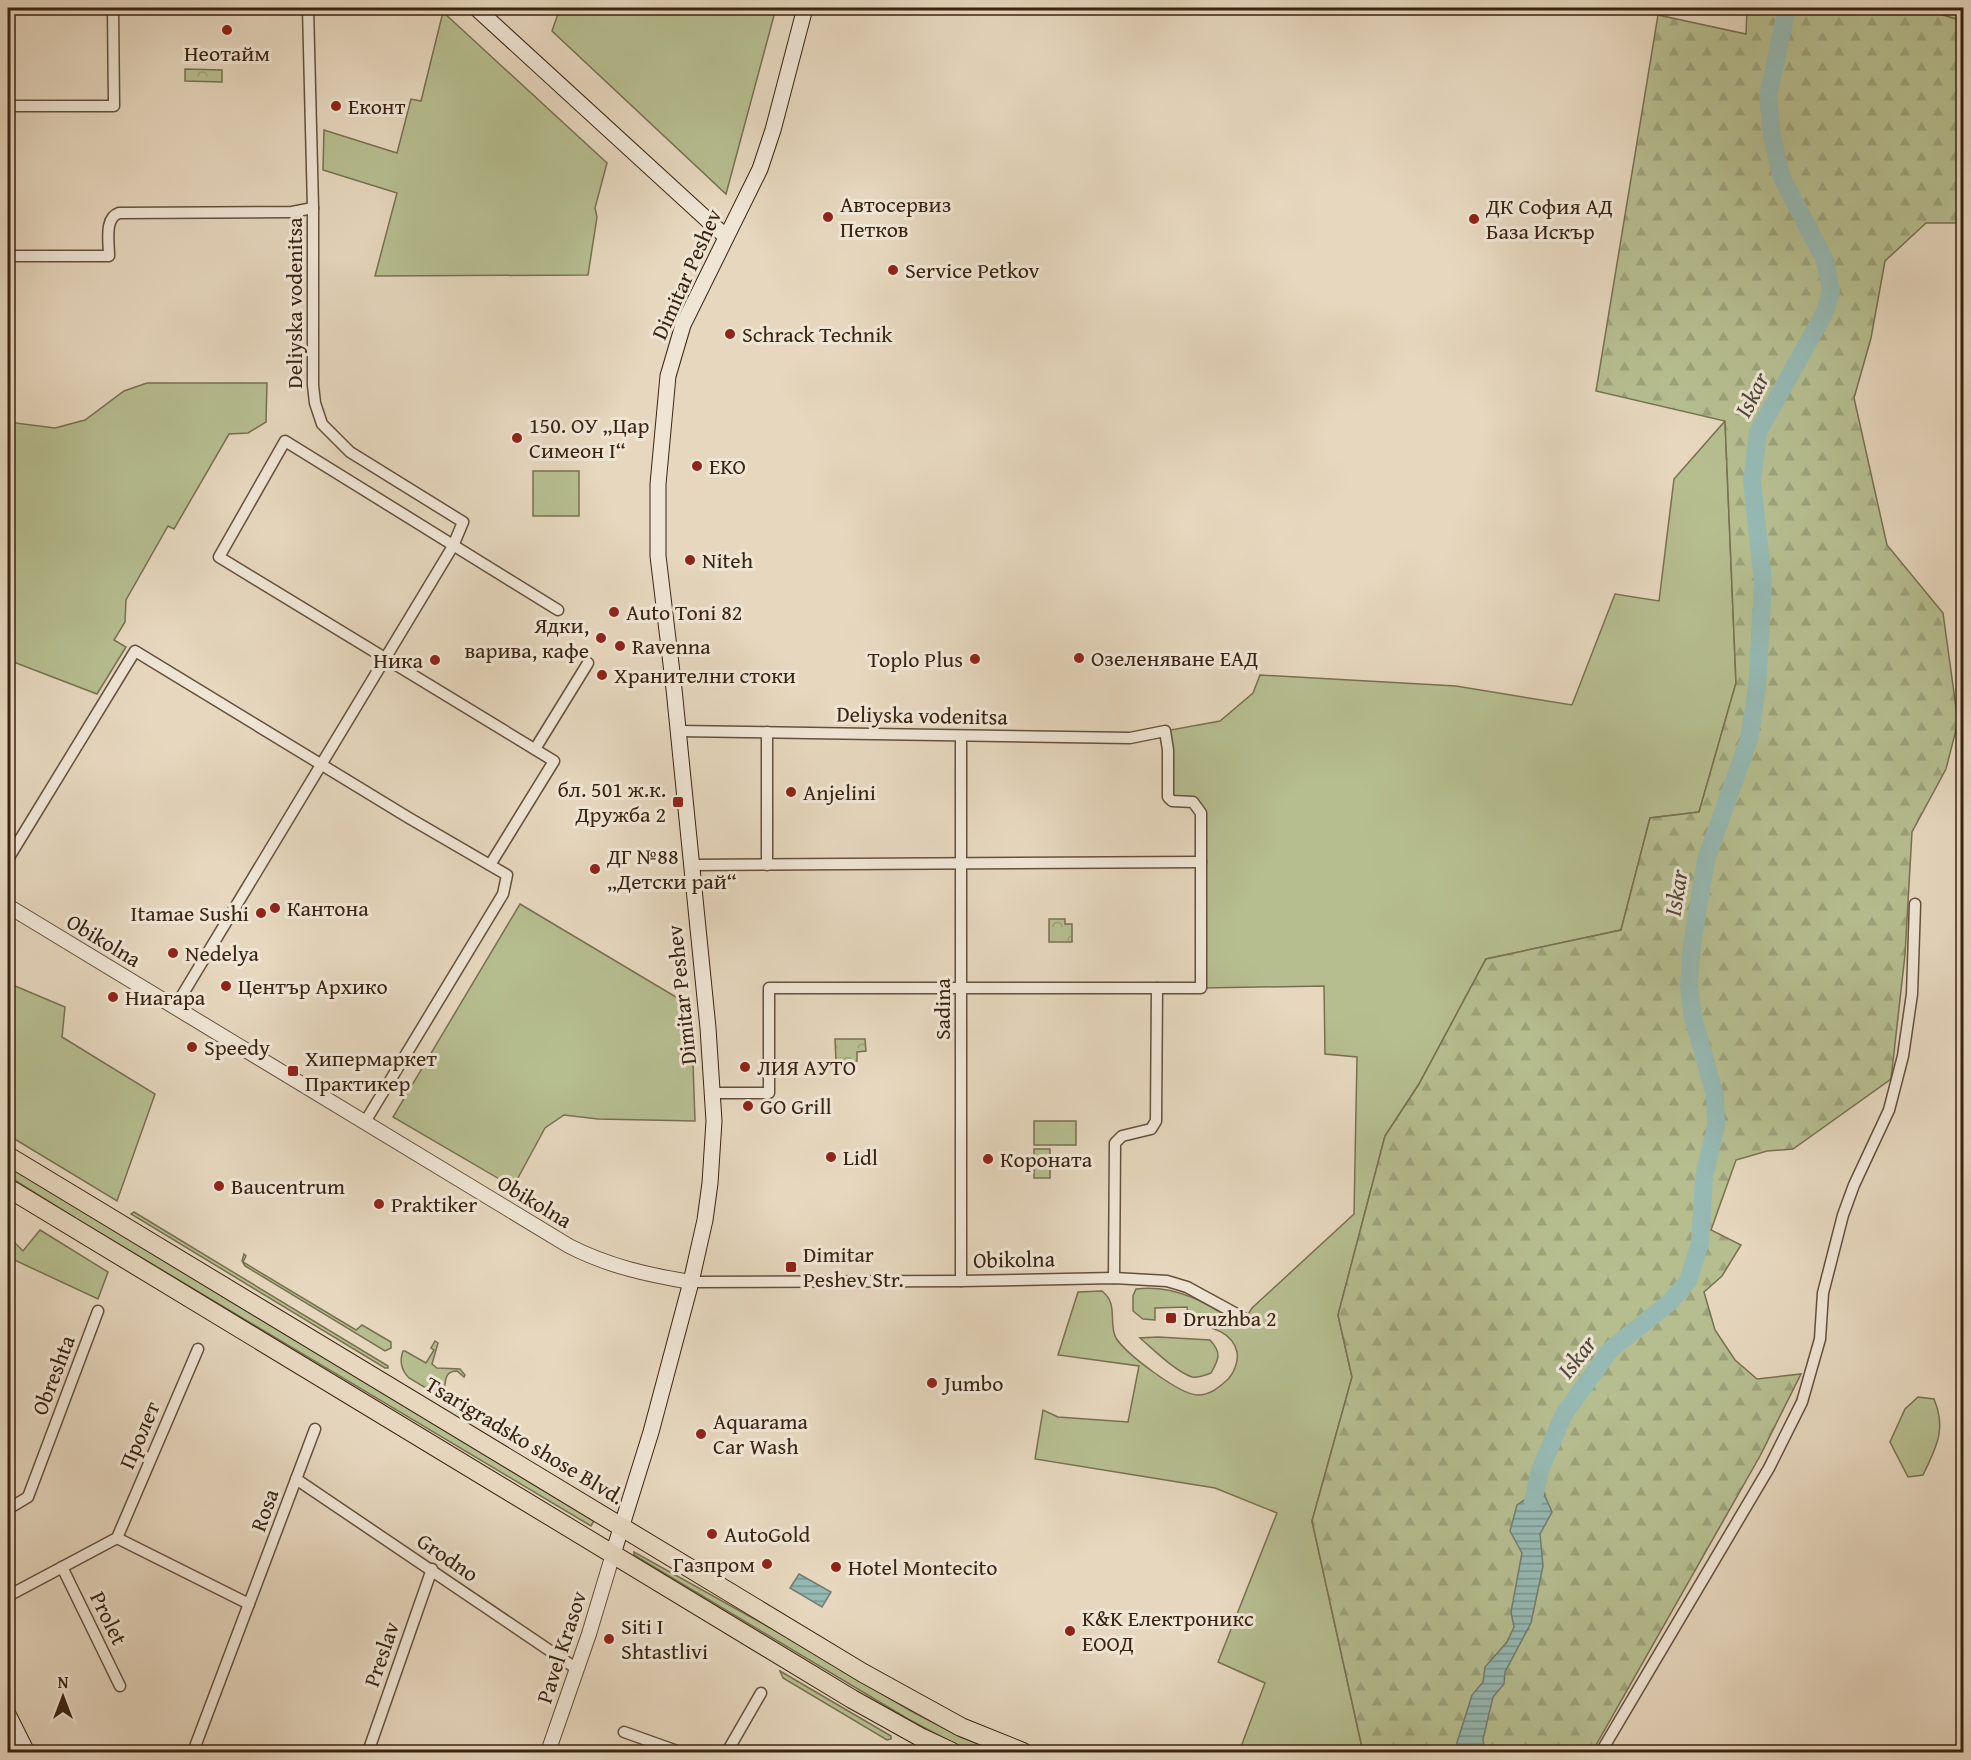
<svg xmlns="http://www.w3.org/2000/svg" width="1971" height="1760" viewBox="0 0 1971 1760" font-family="'Gentium Book Plus',serif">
<defs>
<pattern id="forest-firs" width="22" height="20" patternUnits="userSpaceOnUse" patternTransform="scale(1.5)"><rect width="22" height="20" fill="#b6be90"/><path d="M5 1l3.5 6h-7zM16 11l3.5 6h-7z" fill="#9da37b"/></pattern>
<pattern id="park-crowns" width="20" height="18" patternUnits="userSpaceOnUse" patternTransform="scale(1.5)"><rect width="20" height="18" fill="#b6be90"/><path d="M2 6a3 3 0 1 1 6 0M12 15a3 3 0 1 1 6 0" fill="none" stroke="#9da37b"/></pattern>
<pattern id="water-rules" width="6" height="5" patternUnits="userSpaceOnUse" patternTransform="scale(1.5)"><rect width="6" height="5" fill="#96b9b3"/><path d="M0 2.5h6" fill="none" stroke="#7b9690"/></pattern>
</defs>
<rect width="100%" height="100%" fill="#e6d7be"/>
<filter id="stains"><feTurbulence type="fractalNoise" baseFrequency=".00333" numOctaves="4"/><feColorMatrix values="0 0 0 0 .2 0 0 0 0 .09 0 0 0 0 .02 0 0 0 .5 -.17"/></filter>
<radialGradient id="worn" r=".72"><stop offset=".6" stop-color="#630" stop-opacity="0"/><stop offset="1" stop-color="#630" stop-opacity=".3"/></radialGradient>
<g fill="#b6be90" stroke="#787050" stroke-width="1.5">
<polygon points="560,8 776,8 726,194 552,31"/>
<polygon points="1920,8 1963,8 1963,47 1956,19"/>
<polygon points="443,12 607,163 595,208 597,217 588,275 375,276 397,193 323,170 324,130 397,153 411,99 421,101"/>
<polygon points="147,383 267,383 266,422 248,433 229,434 174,529 168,526 126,600 125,622 114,640 126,647 97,694 11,661 8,673 8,422 55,428 85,420 124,391"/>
<path d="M 1725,421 L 1736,683 L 1699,812 L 1650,818 L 1621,930 L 1486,959 L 1419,1084 L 1385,1136 L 1338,1315 L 1352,1377 L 1312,1521 L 1363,1752 L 1239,1752 L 1265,1683 L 1218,1662 L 1277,1513 L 1215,1488 L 1035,1459 L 1043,1410 L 1058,1417 L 1128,1422 L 1139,1366 L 1058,1355 L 1078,1292 L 1102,1291 C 1119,1304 1108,1324 1116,1338 C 1126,1354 1180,1395 1198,1395 C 1210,1395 1218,1388 1226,1381 C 1233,1375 1239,1362 1237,1352 C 1232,1330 1208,1327 1189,1322 L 1187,1307 L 1155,1308 L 1155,1320 L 1143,1319 L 1133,1311 L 1133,1296 L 1136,1289 C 1177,1284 1209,1304 1241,1326 L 1252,1308 L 1354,1214 L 1357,1057 L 1325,1054 L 1324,986 L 1201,988 L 1201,813 L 1193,802 L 1172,801 L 1165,731 L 1220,721 L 1253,693 L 1260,675 L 1456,686 L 1572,705 L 1615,594 L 1659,601 L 1674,479 Z"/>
<rect x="533" y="471" width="46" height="45"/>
<polygon points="520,904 691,1006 695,1121 598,1119 564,1115 545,1128 513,1187 393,1117"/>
<polygon points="8,983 65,1007 62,1037 155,1094 117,1201 8,1135"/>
<rect x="1034" y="1121" width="42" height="24"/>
<rect x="1034" y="1149" width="16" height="29"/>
<polygon points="8,1165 594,1521 591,1526 80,1221 8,1176"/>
<polygon points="134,1212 388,1366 388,1368 385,1368 131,1214"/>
<polygon points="40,1230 108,1272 98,1299 8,1257 8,1236 23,1251"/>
<polygon points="244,1254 246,1256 243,1262 356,1330 362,1325 391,1342 391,1348 385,1351 245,1266 242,1261"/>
<path d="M 1158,1337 L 1210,1340 C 1222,1353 1219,1359 1211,1373 C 1205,1375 1199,1378 1192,1377 C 1176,1372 1153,1349 1140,1338 Z"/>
<path d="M 435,1341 L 438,1343 L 432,1364 L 437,1368 L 460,1369 L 465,1375 L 464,1377 L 457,1371 C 444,1371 446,1381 444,1391 L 450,1400 L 460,1401 L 466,1412 L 409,1378 C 401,1370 399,1362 403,1351 L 405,1351 L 426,1363 L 434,1350 L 431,1348 Z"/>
<path d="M 1918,1397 L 1934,1399 C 1947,1429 1936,1448 1923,1475 L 1908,1477 L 1890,1442 L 1905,1409 Z"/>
<polygon points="634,1552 774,1630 911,1711 961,1737 999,1752 976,1752 961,1747 908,1719 634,1555"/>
<polygon points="780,1671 891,1736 891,1739 887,1740 783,1678"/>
</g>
<polygon fill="url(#forest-firs)" stroke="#787050" stroke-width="1.5" points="1747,8 1920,8 1956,19 1964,47 1963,227 1960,223 1926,223 1885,261 1871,338 1854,398 1887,545 1943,613 1958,722 1946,769 1912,832 1905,955 1891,1079 1793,1149 1767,1151 1736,1160 1711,1230 1741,1245 1722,1276 1704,1292 1715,1330 1735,1360 1757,1379 1801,1374 1760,1456 1592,1752 1363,1752 1312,1521 1352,1377 1338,1315 1385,1136 1419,1084 1486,959 1621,930 1650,818 1699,812 1736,683 1725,421 1596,391 1658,15 1746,34"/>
<g fill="url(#park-crowns)" stroke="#787050" stroke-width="1.5">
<polygon points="185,69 222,70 222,82 185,81"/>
<polygon points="1049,919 1065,919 1065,924 1072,924 1072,942 1049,942"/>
<polygon points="835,1039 865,1039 866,1051 857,1052 857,1061 836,1062"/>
</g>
<g fill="url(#water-rules)" stroke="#717d72" stroke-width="1.5">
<polygon points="1538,1480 1552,1512 1540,1534 1543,1566 1531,1623 1505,1672 1504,1684 1493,1697 1483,1739 1485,1752 1454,1752 1472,1695 1483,1682 1485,1667 1507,1642 1514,1627 1511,1612 1522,1553 1510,1531 1517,1505 1529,1497"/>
<polygon points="799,1574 831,1592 822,1607 790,1588"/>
</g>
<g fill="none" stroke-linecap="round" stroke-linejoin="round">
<polyline stroke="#96b9b3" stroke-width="18" points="1533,1502 1540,1470 1564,1414 1610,1350 1670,1302 1688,1281 1700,1243 1704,1177 1716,1126 1715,1095 1693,1017 1689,986 1692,945 1706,860 1749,739 1757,688 1763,582 1752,481 1758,432 1825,312 1831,291 1825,260 1781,176 1772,135 1768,97 1787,8"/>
<defs>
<g id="minor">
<polyline points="8,106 114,106 113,8"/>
<path d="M 8,256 L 109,256 C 109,242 104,218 119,213 L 292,212 L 313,208"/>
<polyline points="678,731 1130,738 1165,731 1168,750 1168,797 1172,801 1193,802 1201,813 1201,988 769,988 769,1093 713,1093"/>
<polyline points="767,732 767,865"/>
<polyline points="961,736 961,1281"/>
<polyline points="535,749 588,663"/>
<polyline points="8,859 135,651 409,818 507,875 503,894 365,1122"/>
<polyline points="490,865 554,761 219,557 285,441 558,610"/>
<polyline points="691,865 1201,862"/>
<polyline points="175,1007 453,546 463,522 350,452 322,424 315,403 313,385 313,208 308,8"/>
<polyline points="1114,1278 1115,1143 1122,1136 1151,1129 1156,1121 1157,988"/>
<polyline points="691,1282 961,1281 1114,1278 1167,1281 1187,1287 1242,1317"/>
<polyline points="296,1479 577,1669"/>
<polyline points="8,1509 28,1497 98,1311"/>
<polyline points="117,1538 249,1604"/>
<polyline points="62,1567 120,1686"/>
<polyline points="8,1596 117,1538 198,1349"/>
<polyline points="624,1732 680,1752"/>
<polyline points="193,1752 315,1429"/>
<polyline points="368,1752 432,1569"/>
<polyline points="727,1752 761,1693"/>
<polyline points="1601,1752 1769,1468 1802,1402 1820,1339 1823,1293 1843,1215 1854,1185 1889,1110 1903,1056 1912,994 1915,904"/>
</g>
<g id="tertiary">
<path d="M 8,906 L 569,1246 C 608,1266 648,1275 691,1282"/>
<polyline points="548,1752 589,1634 613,1554"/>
</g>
<g id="secondary">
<polyline points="476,8 725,236"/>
<polyline points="613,1554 651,1432 691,1282 705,1220 710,1183 714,1121 708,1028 674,689 658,556 658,484 668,376 683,325 760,169 773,130 805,8"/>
<polyline points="8,1714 27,1752"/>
</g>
<g id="trunk">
<polyline points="8,1156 863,1673 961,1727 1023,1752"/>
<polyline points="8,1188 852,1699 922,1738 952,1752"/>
</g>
</defs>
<use href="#minor" stroke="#65503c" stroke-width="13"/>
<use href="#tertiary" stroke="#65503c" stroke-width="16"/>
<use href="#secondary" stroke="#3a2310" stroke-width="17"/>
<use href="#trunk" stroke="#3a2310" stroke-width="20"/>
<use href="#minor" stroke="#efe5d5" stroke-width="10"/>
<use href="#tertiary" stroke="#efe5d5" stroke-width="14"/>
<use href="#secondary" stroke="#efe5d5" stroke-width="15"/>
<use href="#trunk" stroke="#e6d7be" stroke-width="18"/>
</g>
<g fill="#8f2418" stroke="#efe5d5" stroke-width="2">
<circle cx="227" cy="30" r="6"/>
<circle cx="336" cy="106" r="6"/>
<circle cx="828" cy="217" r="6"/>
<circle cx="1474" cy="219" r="6"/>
<circle cx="893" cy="270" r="6"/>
<circle cx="730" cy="334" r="6"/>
<circle cx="517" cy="438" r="6"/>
<circle cx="697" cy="466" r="6"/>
<circle cx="690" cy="560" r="6"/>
<circle cx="614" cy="612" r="6"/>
<circle cx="601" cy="638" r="6"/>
<circle cx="620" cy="646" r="6"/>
<circle cx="1079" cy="658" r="6"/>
<circle cx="975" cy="659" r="6"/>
<circle cx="435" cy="660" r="6"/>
<circle cx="602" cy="675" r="6"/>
<circle cx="791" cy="792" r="6"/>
<rect x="672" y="796" width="12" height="12" rx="3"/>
<circle cx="595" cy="869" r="6"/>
<circle cx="275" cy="908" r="6"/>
<circle cx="261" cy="913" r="6"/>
<circle cx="173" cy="953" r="6"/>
<circle cx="226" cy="986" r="6"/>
<circle cx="113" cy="997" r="6"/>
<circle cx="192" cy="1047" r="6"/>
<circle cx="745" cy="1067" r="6"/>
<rect x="287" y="1065" width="12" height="12" rx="3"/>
<circle cx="748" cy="1106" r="6"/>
<circle cx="831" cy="1157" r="6"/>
<circle cx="988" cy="1159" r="6"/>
<circle cx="219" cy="1186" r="6"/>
<circle cx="379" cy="1204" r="6"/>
<rect x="785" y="1261" width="12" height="12" rx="3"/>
<rect x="1165" y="1312" width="12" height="12" rx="3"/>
<circle cx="932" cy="1383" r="6"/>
<circle cx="701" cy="1434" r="6"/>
<circle cx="712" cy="1534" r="6"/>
<circle cx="767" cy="1564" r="6"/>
<circle cx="836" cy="1567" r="6"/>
<circle cx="1070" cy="1631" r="6"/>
<circle cx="609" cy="1639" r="6"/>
</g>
<g text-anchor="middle" stroke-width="6" stroke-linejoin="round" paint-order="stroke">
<g font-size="22" fill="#3a2310" stroke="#efe5d5" text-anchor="start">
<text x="227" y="61" text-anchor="middle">Неотайм</text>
<text x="348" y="114">Еконт</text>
<text x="840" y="212">Автосервиз<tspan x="840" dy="25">Петков</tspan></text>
<text x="1486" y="214">ДК София АД<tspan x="1486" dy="25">База Искър</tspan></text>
<text x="905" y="278">Service Petkov</text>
<text x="742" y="342">Schrack Technik</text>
<text x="529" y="433">150. ОУ „Цар<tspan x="529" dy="25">Симеон I“</tspan></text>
<text x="709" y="474">EKO</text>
<text x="702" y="568">Niteh</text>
<text x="626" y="620">Auto Toni 82</text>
<text x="589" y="633" text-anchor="end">Ядки,<tspan x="589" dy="25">варива, кафе</tspan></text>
<text x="632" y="654">Ravenna</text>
<text x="1091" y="666">Озеленяване ЕАД</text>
<text x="963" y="667" text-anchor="end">Toplo Plus</text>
<text x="423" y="668" text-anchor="end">Ника</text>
<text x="614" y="683">Хранителни стоки</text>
<text x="666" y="797" text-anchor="end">бл. 501 ж.к.<tspan x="666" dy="25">Дружба 2</tspan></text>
<text x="803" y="800">Anjelini</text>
<text x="607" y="864">ДГ №88<tspan x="607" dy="25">„Детски рай“</tspan></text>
<text x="287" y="916">Кантона</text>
<text x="249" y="921" text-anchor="end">Itamae Sushi</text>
<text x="185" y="961">Nedelya</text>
<text x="238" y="994">Център Архико</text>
<text x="125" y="1005">Ниагара</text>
<text x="204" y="1055">Speedy</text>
<text x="305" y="1066">Хипермаркет<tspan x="305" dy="25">Практикер</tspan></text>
<text x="757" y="1075">ЛИЯ АУТО</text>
<text x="760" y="1114">GO Grill</text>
<text x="843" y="1165">Lidl</text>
<text x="1000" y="1167">Короната</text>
<text x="231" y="1194">Baucentrum</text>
<text x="391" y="1212">Praktiker</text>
<text x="803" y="1262">Dimitar<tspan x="803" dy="25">Peshev Str.</tspan></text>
<text x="1183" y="1326">Druzhba 2</text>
<text x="944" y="1391">Jumbo</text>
<text x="713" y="1429">Aquarama<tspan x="713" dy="25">Car Wash</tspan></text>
<text x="724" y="1542">AutoGold</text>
<text x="755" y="1572" text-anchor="end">Газпром</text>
<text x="848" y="1575">Hotel Montecito</text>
<text x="1082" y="1626">K&amp;K Електроникс<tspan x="1082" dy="25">ЕООД</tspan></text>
<text x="621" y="1634">Siti I<tspan x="621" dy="25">Shtastlivi</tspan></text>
</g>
<g font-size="22" fill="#3a2310" stroke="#efe5d5">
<text transform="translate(686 274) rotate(-66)" y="8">Dimitar Peshev</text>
<text transform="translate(294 303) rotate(-90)" y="8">Deliyska vodenitsa</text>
<text transform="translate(922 715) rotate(1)" y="8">Deliyska vodenitsa</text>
<text transform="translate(104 940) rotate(31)" y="8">Obikolna</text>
<text transform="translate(681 995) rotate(-96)" y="8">Dimitar Peshev</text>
<text transform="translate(942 1009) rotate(-90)" y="8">Sadina</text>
<text transform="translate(535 1201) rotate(31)" y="8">Obikolna</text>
<text transform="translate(1014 1259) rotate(-1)" y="8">Obikolna</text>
<text transform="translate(53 1375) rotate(-69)" y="8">Obreshta</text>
<text transform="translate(139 1435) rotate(-67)" y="8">Пролет</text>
<text transform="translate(525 1440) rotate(31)" y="8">Tsarigradsko shose Blvd.</text>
<text transform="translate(264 1510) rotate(-70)" y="8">Rosa</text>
<text transform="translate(448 1557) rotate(34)" y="8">Grodno</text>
<text transform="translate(109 1618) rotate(64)" y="8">Prolet</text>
<text transform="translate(561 1647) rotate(-72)" y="8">Pavel Krasov</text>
<text transform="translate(381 1654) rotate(-71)" y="8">Preslav</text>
</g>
<g font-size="24" font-style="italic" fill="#514839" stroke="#efe5d5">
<text transform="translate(1752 395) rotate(-63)" y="8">Iskar</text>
<text transform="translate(1676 893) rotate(-81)" y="8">Iskar</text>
<text transform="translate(1577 1357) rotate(-52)" y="8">Iskar</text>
</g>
</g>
<rect width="1971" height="1760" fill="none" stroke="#e6d7be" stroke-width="30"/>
<rect x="9" y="9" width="1953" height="1742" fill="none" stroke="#3a2310" stroke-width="3"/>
<rect x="15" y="15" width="1941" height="1730" fill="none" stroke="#3a2310" stroke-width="1.5"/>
<g transform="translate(63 1697)" stroke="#efe5d5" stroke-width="4.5" paint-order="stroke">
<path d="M0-4.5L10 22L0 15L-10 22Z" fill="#3a2310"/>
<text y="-9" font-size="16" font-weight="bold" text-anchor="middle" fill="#3a2310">N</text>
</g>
<rect width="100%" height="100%" filter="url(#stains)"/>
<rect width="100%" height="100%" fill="url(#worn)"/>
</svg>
